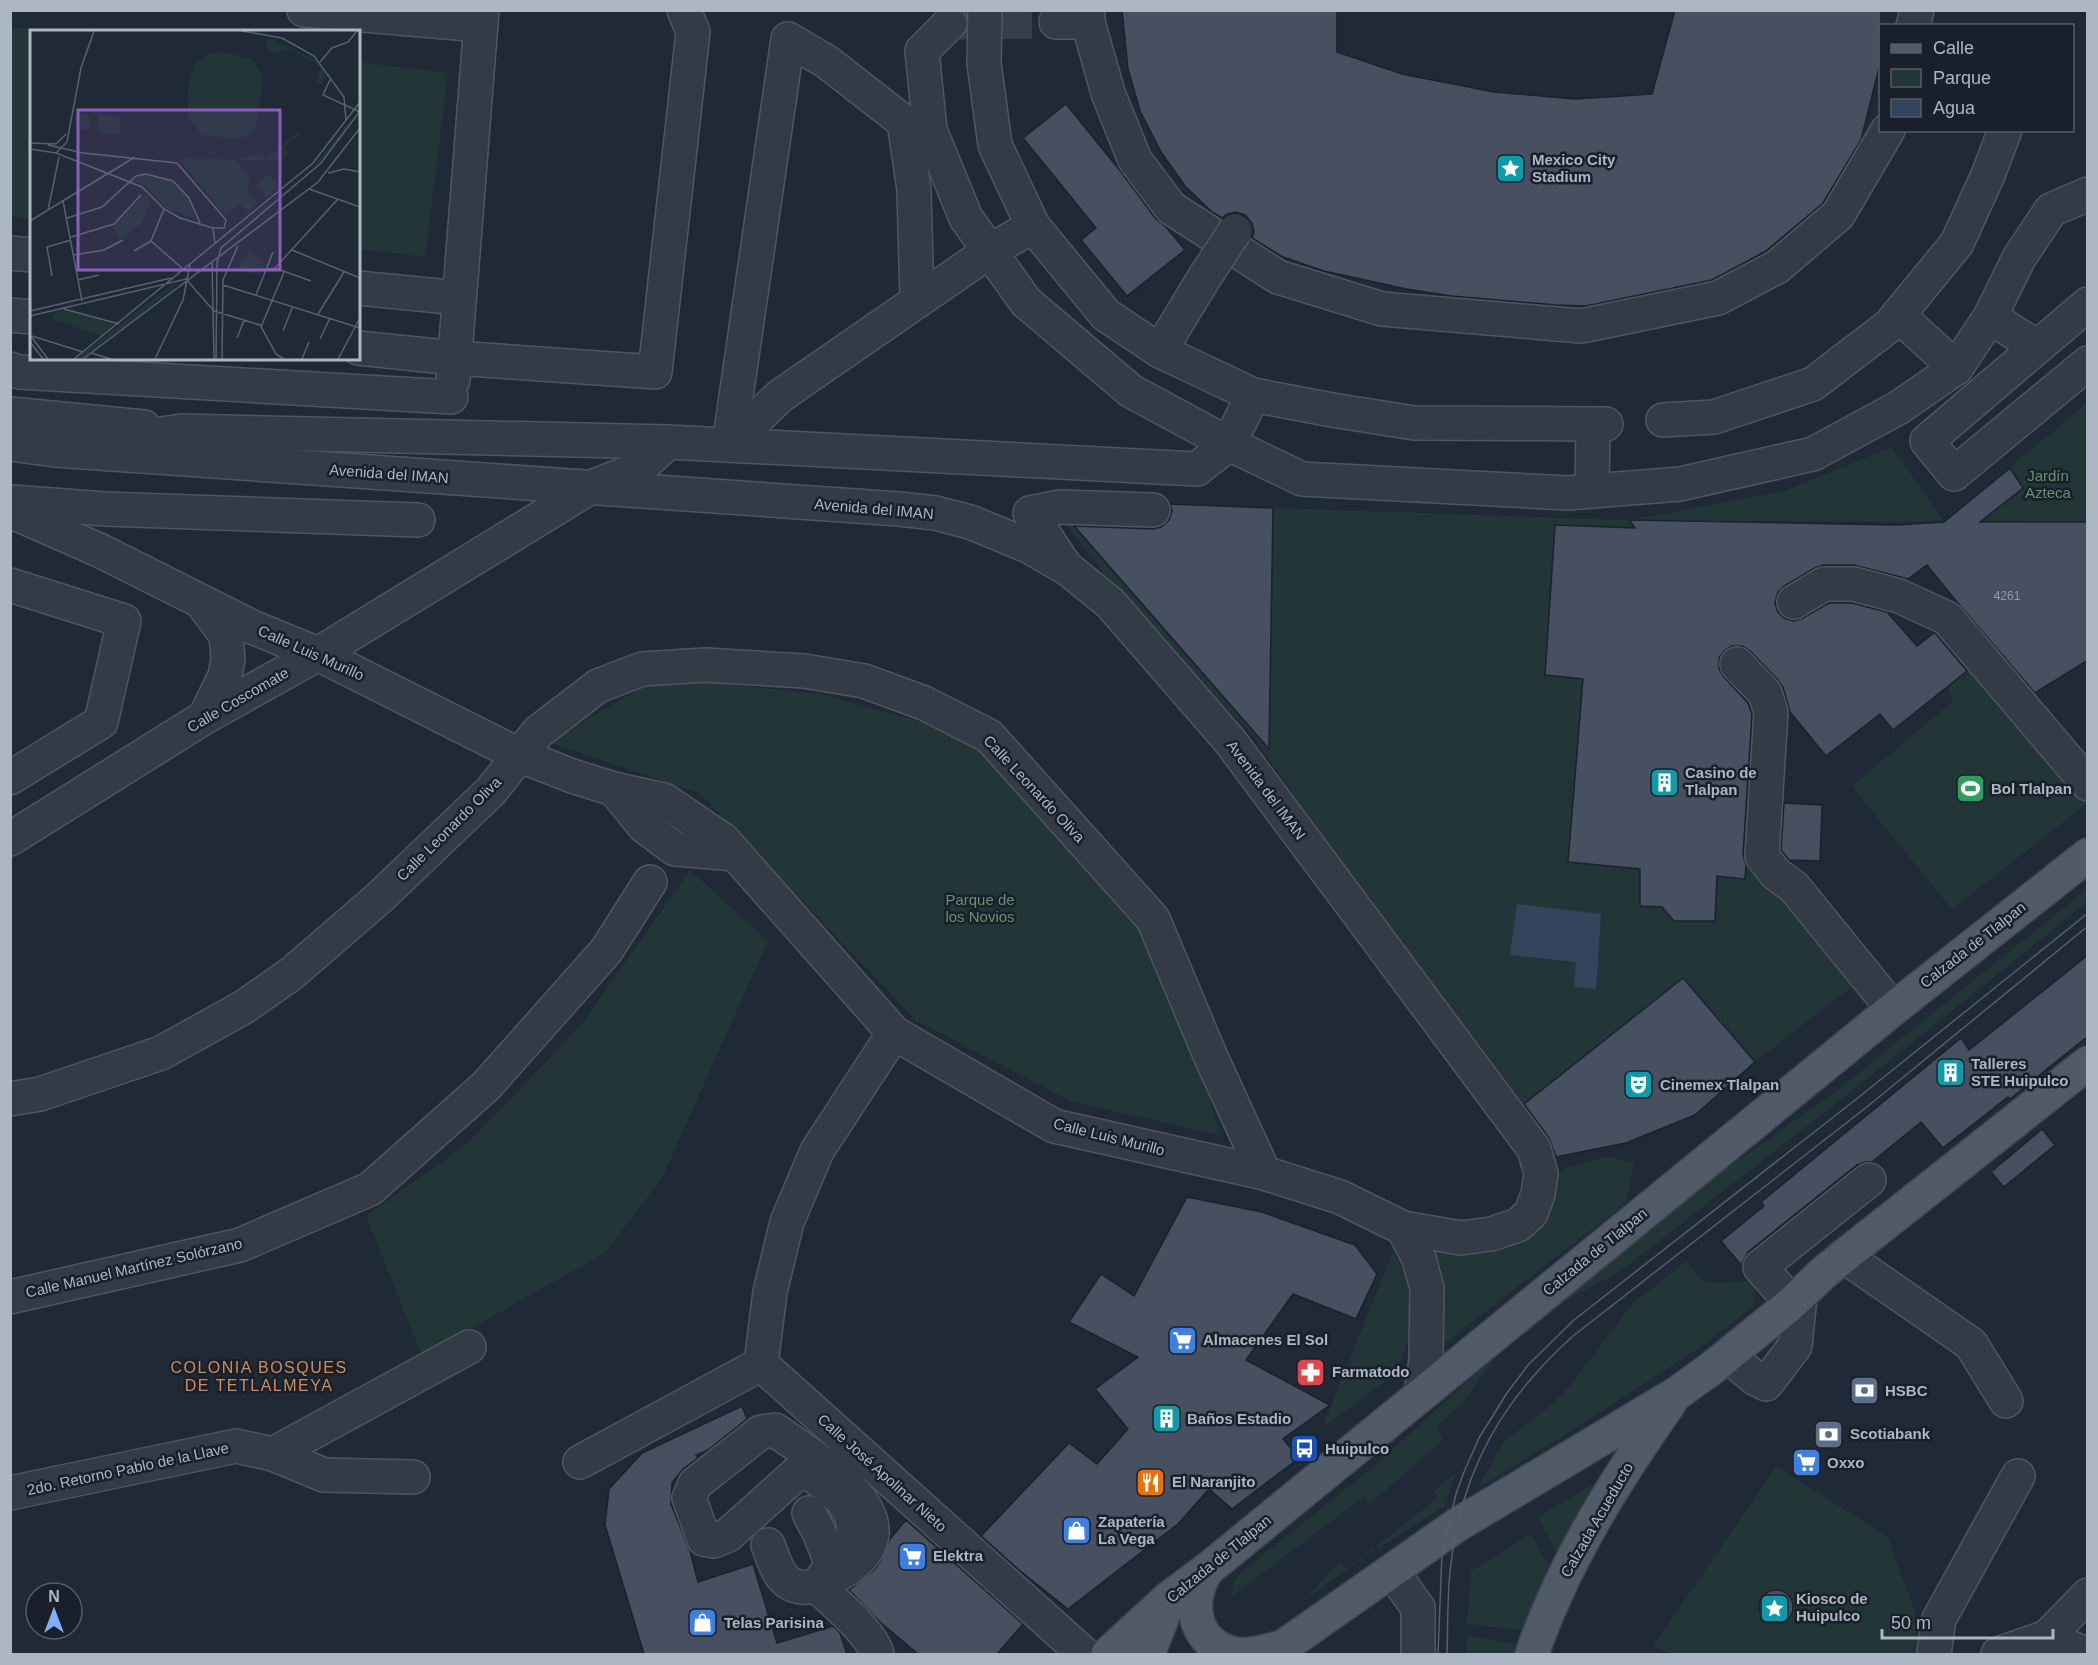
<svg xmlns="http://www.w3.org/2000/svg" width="2098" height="1665" viewBox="0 0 2098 1665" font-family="Arial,sans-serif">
<rect width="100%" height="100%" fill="#202936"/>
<g fill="#223537">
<polygon points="10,27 58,31 32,32 31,219 11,217"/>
<polygon points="359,62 448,73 425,257 359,249"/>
<polygon points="2087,403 2087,522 1630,521 1785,705 1765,858 1871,972 1755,1062 1683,978 1520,1107 1474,1059 1251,733 1147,628 1047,500 1629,520 1784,491 1892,447 1944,522"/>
<polygon points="1970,668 2087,792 2087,803 1952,910 1852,786 1953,701 1947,687"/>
<polygon points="660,677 821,694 962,733 1072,823 1158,948 1222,1136 1070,1101 915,1020 701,794 547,742"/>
<polygon points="690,870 768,941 662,1178 605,1253 422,1356 366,1216 468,1143 581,1025"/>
<polygon points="2087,889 2087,902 1853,1090 1618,1273 1546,1311 1626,1246 1720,1173 1835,1092"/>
<polygon points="1609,1156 1634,1164 1626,1203 1436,1350 1427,1249 1530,1225 1562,1169"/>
<polygon points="1393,1251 1407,1278 1415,1319 1396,1374 1322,1428"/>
<polygon points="1686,1261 1704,1283 1749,1281 1755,1286 1754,1305 1711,1340 1592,1418 1480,1487 1481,1481 1504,1441 1549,1407 1568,1388 1632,1304"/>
<polygon points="1499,1352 1464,1401 1438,1426 1443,1440 1370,1504 1364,1497 1231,1597 1234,1581 1242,1572 1379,1462"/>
<polygon points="1776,1466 1888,1537 1927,1646 1923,1654 1674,1654 1653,1647"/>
<polygon points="1455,1474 1445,1506 1379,1548 1377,1545 1373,1548 1374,1550 1302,1602 1340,1562 1346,1569 1438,1498 1433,1491"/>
<polygon points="1591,1485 1595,1490 1558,1556 1538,1517"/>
<polygon points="1531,1534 1551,1570 1529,1631 1467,1624 1471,1571"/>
<polygon points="1467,1636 1524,1645 1520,1654 1466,1654"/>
</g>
<polygon fill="#33455d" points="1517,904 1601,914 1596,989 1574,987 1576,962 1510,955"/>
<g fill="#465060" stroke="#1b222d" stroke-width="1.5">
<polygon points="1122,10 1337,10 1337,52 1402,74 1494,92 1575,99 1652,94 1675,10 1881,10 1881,60 1861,140 1823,203 1766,251 1712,280 1586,306 1556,305 1452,296 1406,289 1324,271 1283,257 1252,238 1254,232 1252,223 1245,215 1236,212 1227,214 1222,218 1212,212 1185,186 1161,152 1140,111 1128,69"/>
<polygon points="1066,104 1118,168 1156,219 1166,227 1185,250 1127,296 1081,240 1096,228 1023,138"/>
<polygon points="2010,468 2023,488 1980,522 2088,522 2088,660 2035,693 1957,602 1927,565 1908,579 1854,565 1824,565 1815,568 1784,586 1778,592 1775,603 1778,612 1784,618 1794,621 1803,618 1829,603 1852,603 1887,612 1917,646 1934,633 1935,633 1967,671 1893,730 1880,714 1826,756 1790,712 1783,687 1778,680 1750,651 1742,646 1732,646 1724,651 1719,658 1719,669 1724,677 1748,703 1752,714 1743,855 1746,865 1745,879 1717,876 1715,921 1674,921 1662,907 1640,906 1640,869 1568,862 1583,679 1545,675 1555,525 1635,528 1629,520 1896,525 1944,522"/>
<polygon points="1170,504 1273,508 1269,749 1074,526 1153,529 1161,527 1169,520 1172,511"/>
<polygon points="1784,803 1822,805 1820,861 1789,860 1781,850"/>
<polygon points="2088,955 2088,1036 2010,1099 2008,1097 1943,1148 1921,1122 1872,1162 1866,1162 1857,1165 1748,1252 1741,1265 1721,1241 1764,1206 1761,1202 1961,1038 1969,1050"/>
<polygon points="1683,978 1755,1062 1695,1115 1626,1143 1556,1157 1549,1138 1524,1104"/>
<polygon points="2042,1129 2055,1145 2004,1187 1991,1172"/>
<polygon points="1187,1197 1262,1212 1355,1245 1377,1274 1356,1319 1293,1294 1246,1360 1330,1405 1283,1439 1299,1458 1232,1509 1209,1489 1178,1524 1068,1609 1019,1570 981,1536 1069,1443 1097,1464 1128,1429 1095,1389 1138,1357 1069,1322 1101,1274 1134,1296"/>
<polygon points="742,1406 747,1419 708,1450 696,1455 698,1458 683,1469 672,1483 671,1504 690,1551 698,1582 753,1564 777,1643 833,1626 840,1633 847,1654 644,1654 605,1525 609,1489 642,1453"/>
<polygon points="906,1520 1023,1624 997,1654 918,1654 880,1622 849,1590 875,1569 880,1562 890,1539"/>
<circle cx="1776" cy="1607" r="17"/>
</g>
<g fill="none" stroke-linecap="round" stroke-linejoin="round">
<polyline stroke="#353e4b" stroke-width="33" stroke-dasharray="33 16" stroke-linecap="butt" points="950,23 1056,22"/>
<defs>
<g id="minor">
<polyline points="304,10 481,25"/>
<polyline points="985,10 984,63 995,145 1033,226 1106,315 1160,351 1253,395 1332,410 1414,423 1606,424"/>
<polyline points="1088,10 1088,22 1108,93 1135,160 1171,208 1278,277 1382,309 1581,326 1718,298 1777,267 1838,215 1888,130"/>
<polyline points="1056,22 1088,22"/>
<polyline points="950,23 922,51 930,130 966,218 1026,302 1131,391 1229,444 1302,479 1568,493 1680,484 1813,454 1898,408 1956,368 1990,317 2019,258 2051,210 2088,194"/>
<polyline points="1913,26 1917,10"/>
<polyline points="10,253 32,255"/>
<polyline points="358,288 459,298"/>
<polyline points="2088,304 1927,441 1954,474 2088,363"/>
<polyline points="10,315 32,317"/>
<polyline points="1898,315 1956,368"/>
<polyline points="1990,317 2037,347"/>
<polyline points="358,348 455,358 655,372 693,32 684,10"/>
<polyline points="1160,351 1204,278"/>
<polyline points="10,369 19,372 451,397"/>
<polyline points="453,380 482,10"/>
<polyline points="10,414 144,427"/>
<polyline points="1663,420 1714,417 1813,384 1890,325 1957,243 1988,175 2005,130"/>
<polyline points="113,441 182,431 668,442 1197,469 1229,444 1253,395"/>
<polyline points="10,444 55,450 899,509 935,513 970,522 997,533 1030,547 1068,569 1110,603 1230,741 1534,1149 1541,1173 1538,1194 1531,1213 1518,1225 1491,1234 1461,1238 1403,1228"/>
<polyline points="729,445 788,39 827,62 904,122 914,190 917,301"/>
<polyline points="729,445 780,396 990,251 1033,226"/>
<polyline points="1592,491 1593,425"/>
<polyline points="12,502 105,509 418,520"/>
<polyline points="10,511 101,551 252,627 318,654 519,755 572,776 614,789 664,800 723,840 894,1033 1054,1126 1264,1173 1340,1197 1403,1228 1419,1259 1427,1288 1426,1360 1421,1394"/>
<polyline points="1063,563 1030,513 1060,507 1153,510"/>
<polyline points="10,585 124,621 101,722 10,778"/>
<polyline points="1794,602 1824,584 1854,584 1899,596 1947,618 2088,784"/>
<polyline points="202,603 226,635 228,659 225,676 205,717"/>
<polyline points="1737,664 1765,693 1771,712 1762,856 1776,874 1794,887 1893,1009"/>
<polyline points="614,789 644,826 675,849 735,854"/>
<polyline points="10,839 205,717 318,654 589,488 640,468 668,442"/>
<polyline points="894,1033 817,1151 787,1222 770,1292 761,1364 1084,1654"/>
<polyline points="10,1099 40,1094 161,1053 244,1007 291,974 379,898 491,791 538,732 598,686 642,669 705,665 804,671 864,681 924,703 989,736 1153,919 1210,1055 1264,1173"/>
<polyline points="1844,1256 1971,1344 2006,1401"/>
<polyline points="10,1297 240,1245 370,1189 486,1086 606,951 650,882"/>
<polyline points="1792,1303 1760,1267 1869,1180"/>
<polyline points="1728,1356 1756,1379 1766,1384 1795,1346 1800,1297"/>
<polyline points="273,1454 324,1475 413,1477"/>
<polyline points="580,1462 761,1364"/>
<polyline points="10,1493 236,1446 273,1454 469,1347"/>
<polyline points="809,1513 819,1532 832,1565"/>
<path d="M 768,1545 C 773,1557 778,1578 791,1584 C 809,1593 824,1582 839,1574 C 926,1524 819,1461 775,1430 L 761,1432 L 695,1484 L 689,1498 L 704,1539 L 714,1541 L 728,1535 L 796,1474 L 810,1473 C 826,1486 850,1501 853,1522 C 854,1528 853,1535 853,1541 L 832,1565 L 817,1586"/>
<polyline points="1392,1571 1418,1608 1418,1654"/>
<path d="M 817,1586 C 834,1602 871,1632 877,1654"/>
<polyline points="2047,1637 2085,1654"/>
<polyline points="1934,1654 1939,1619 2018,1476"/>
<polyline points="1998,1654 2047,1637 2088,1595"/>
</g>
<g id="major">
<path d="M 1208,1569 C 1187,1598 1191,1641 1231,1653 C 1248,1658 1269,1650 1286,1646"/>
<polyline points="1108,1654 1169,1598 1208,1569 1893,1009 2088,855"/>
<polyline points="1148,1654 1168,1603"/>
<polyline points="1273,1654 1457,1525 1676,1394 1712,1368 1792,1303 1822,1274 1844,1256 2088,1063"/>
<path d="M 1532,1654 C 1563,1564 1614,1482 1669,1404"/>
</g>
</defs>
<use href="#minor" stroke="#4e5661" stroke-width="36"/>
<use href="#major" stroke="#3d4450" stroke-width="36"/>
<use href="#minor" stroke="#333b46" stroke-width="33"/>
<use href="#major" stroke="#515a67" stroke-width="33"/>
<g stroke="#555f6d" stroke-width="1.5">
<polyline points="1438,1654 1442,1554 1456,1494 1464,1472 1479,1438 1507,1393 1528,1365 1574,1320 1859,1097 2088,913"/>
<path d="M 1447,1654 C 1448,1624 1447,1593 1451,1563 C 1462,1469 1503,1399 1573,1336 L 1868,1106 L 2088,926"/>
</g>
<defs>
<polyline id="minor-bridge" points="1204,278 1235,231"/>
</defs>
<use href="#minor-bridge" stroke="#4e5661" stroke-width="36" stroke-linecap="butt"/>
<use href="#minor-bridge" stroke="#333b46" stroke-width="33"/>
</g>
<defs>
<symbol id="sight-square" viewBox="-11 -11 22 22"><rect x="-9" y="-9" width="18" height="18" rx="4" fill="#0f9aa8" stroke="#19202b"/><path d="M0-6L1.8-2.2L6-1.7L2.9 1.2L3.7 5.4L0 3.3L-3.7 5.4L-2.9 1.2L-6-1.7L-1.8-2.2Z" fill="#fff"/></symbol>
<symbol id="building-square" viewBox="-11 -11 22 22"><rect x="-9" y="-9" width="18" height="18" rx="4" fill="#0f9aa8" stroke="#19202b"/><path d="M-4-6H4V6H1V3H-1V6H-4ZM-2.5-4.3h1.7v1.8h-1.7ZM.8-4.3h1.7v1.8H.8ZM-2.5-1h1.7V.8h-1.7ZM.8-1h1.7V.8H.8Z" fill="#fff"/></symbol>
<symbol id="stadium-square" viewBox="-11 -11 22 22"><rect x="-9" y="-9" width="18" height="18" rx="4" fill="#2e9e5b" stroke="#19202b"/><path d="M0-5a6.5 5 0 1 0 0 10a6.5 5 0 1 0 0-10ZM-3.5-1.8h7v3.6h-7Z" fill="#fff"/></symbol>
<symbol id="theatre-square" viewBox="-11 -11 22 22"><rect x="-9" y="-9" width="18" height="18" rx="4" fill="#0f9aa8" stroke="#19202b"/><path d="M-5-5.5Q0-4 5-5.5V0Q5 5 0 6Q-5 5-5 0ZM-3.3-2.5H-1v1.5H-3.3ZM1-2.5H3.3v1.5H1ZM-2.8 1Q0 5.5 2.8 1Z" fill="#fff"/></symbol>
<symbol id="supermarket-square" viewBox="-11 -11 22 22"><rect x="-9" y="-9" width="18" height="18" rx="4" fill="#3f7fe0" stroke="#19202b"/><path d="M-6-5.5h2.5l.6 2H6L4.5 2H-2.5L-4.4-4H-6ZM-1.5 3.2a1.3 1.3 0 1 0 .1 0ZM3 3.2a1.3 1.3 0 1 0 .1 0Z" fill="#fff"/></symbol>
<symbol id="pharmacy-square" viewBox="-11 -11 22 22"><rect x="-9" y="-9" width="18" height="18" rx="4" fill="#e0444e" stroke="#19202b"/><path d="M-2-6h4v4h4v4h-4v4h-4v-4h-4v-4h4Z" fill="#fff"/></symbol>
<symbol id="bank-square" viewBox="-11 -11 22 22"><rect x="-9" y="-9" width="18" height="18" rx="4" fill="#5c6f8a" stroke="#19202b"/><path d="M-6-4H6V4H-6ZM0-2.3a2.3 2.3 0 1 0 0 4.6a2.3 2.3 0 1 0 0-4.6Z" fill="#fff"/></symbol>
<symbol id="bus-square" viewBox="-11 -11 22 22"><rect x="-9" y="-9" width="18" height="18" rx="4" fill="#1a4fb4" stroke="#19202b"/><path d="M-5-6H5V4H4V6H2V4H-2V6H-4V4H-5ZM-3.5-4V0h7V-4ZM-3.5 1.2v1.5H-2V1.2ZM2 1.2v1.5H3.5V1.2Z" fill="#fff"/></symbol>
<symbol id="restaurant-square" viewBox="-11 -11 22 22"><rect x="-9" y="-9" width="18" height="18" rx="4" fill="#e8710a" stroke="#19202b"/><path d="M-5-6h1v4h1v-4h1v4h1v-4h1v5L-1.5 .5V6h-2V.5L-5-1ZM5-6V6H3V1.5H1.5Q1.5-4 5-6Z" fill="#fff"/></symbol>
<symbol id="shop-square" viewBox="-11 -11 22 22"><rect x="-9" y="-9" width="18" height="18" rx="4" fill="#3f7fe0" stroke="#19202b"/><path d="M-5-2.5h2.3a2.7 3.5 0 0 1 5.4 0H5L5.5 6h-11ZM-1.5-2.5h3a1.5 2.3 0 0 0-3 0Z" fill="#fff"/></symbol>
</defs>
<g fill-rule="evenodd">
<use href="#sight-square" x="1494" y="152" width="33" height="33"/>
<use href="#building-square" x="1648" y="766" width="33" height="33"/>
<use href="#stadium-square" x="1954" y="772" width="33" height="33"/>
<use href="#building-square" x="1934" y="1056" width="33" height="33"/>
<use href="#theatre-square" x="1622" y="1068" width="33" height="33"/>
<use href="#supermarket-square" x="1166" y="1324" width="33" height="33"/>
<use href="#pharmacy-square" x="1294" y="1356" width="33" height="33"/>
<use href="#bank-square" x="1848" y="1374" width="33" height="33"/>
<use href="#building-square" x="1150" y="1402" width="33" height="33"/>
<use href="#bank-square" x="1812" y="1418" width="33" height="33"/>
<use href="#bus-square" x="1288" y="1432" width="33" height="33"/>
<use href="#supermarket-square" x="1790" y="1446" width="33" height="33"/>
<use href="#restaurant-square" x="1134" y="1466" width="33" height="33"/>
<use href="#shop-square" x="1060" y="1514" width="33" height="33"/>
<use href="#supermarket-square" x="896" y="1540" width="33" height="33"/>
<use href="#sight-square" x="1758" y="1592" width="33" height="33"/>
<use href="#shop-square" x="686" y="1606" width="33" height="33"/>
</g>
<g text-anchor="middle" stroke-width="5" stroke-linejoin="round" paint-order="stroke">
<g font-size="12" fill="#939caa">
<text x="2007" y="600">4261</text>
</g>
<g font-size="15" font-weight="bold" fill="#adb6c3" stroke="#19202b" text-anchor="start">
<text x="1532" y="165">Mexico City<tspan x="1532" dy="17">Stadium</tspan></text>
<text x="1685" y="778">Casino de<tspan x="1685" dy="17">Tlalpan</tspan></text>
<text x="1991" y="794">Bol Tlalpan</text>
<text x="1971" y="1069">Talleres<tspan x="1971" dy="17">STE Huipulco</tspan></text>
<text x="1660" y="1090">Cinemex Tlalpan</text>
<text x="1203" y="1345">Almacenes El Sol</text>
<text x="1332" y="1377">Farmatodo</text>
<text x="1885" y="1396">HSBC</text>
<text x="1187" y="1424">Baños Estadio</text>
<text x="1850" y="1439">Scotiabank</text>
<text x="1325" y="1454">Huipulco</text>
<text x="1827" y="1468">Oxxo</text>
<text x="1172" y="1487">El Naranjito</text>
<text x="1098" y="1527">Zapatería<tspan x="1098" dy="17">La Vega</tspan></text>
<text x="933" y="1561">Elektra</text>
<text x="1796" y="1604">Kiosco de<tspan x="1796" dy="17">Huipulco</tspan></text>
<text x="724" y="1628">Telas Parisina</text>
</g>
<g font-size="15" fill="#adb6c3" stroke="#19202b">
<text transform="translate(389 474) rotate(4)" y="5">Avenida del IMAN</text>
<text transform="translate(874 509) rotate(5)" y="5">Avenida del IMAN</text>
<text transform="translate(311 653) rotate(24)" y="5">Calle Luis Murillo</text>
<text transform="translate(238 700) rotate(-30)" y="5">Calle Coscomate</text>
<text transform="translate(1034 789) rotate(47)" y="5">Calle Leonardo Oliva</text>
<text transform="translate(1266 790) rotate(53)" y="5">Avenida del IMAN</text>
<text transform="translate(449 829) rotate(-45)" y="5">Calle Leonardo Oliva</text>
<text transform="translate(1973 945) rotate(-38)" y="5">Calzada de Tlalpan</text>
<text transform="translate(1109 1137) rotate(14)" y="5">Calle Luis Murillo</text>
<text transform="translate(1595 1252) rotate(-39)" y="5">Calzada de Tlalpan</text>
<text transform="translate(134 1268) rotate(-13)" y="5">Calle Manuel Martínez Solórzano</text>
<text transform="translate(128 1469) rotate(-12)" y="5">2do. Retorno Pablo de la Llave</text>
<text transform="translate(882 1473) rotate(42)" y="5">Calle José Apolinar Nieto</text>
<text transform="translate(1597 1520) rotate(-60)" y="5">Calzada Acueducto</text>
<text transform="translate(1219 1559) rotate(-39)" y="5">Calzada de Tlalpan</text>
</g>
<g font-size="15" fill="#65936f" stroke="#19202b">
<text x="2048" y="481">Jardín<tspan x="2048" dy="17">Azteca</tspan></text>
<text x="980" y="905">Parque de<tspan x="980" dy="17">los Novios</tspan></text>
</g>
<g font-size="16" letter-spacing="1.5" fill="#d08d5b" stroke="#19202b">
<text x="259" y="1373">COLONIA BOSQUES<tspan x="259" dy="18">DE TETLALMEYA</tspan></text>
</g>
</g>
<g transform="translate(30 30)">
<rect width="330" height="330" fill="#202936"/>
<path d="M 237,7 L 287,31 L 296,45 L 292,55 L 286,52 L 290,38 L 286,33 L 258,19 L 243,24 L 237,16 ZM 193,22 L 222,29 L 233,46 L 227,94 L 220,104 L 209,109 L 172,105 L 157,86 L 158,58 L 164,34 L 177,24 ZM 330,77 L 306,113 L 285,137 L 227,185 L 199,205 L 282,139 ZM45 92a8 8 0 1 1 16 0a8 8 0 1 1-16 0ZM 69,84 L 91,87 L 89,105 L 67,102 ZM 267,102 L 271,104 L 254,117 L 260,124 L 252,130 L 206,130 L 220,148 L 218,162 L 228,173 L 217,182 L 210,174 L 195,186 L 149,128 L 205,130 L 230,123 L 236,130 ZM 239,144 L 250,157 L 236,168 L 227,155 ZM 112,145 L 141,150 L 160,171 L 166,189 L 136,178 L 116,156 L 101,151 ZM 115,164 L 122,170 L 112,193 L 89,210 L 83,197 ZM 219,221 L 230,228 L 234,238 L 230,246 L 207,239 ZM 142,255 L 147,255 L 54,329 L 45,329 ZM 34,280 L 85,294 L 71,306 L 22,289 L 25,283 Z" fill="#223537"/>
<path fill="none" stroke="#58616e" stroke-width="1.5" d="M 212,1 L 252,8 L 284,26 L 314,67 L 316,90M 290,32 L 302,18 L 318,12 L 327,1M 301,48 L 293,65 L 330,82M 0,113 L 26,114 L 36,104M 18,115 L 53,123 L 147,133 L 196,190 L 194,198 L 183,198M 0,119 L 26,123 L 37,112 L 51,38 L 64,1M 26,123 L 112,157 L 134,179 L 150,188 L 183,198 L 185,214M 298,143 L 314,139 L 330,142M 279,159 L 330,177M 33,171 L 52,271M 134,179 L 121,211 L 153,239M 18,180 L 29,127M 37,188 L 72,177 L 106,146 L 116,144 L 143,151 L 159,168 L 170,193M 0,191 L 105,127M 41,207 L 84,194 L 111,165M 262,220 L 330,248M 104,221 L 121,211M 43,225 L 74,220 L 93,210M 182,231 L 184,329M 245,238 L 281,251M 234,240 L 245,238 L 308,169M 22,246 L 17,217 L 41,210M 48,250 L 69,245M 193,255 L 330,298M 226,265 L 243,222M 34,279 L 89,294M 0,281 L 141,248M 288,284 L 314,242M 0,286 L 156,249 L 184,281 L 230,295 L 246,324 L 254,329M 231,297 L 254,242M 253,301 L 263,276M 0,305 L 18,329M 2,306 L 53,322M 207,308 L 214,290M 290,309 L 300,288M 0,312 L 13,329M 61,323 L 81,329M 44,329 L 283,133 L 330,72M 53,329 L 288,152 L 330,98M 125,329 L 153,270 L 160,235M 186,329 L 187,233 L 191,218 L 291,133 L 330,81M 192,329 L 193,250 L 208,216M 272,329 L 279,312M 308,329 L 330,288"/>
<path fill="#8c5cc0" fill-opacity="0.15" stroke="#8c5cc0" stroke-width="3" d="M 48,80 L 250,80 L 250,240 L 48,240 Z"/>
<rect width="330" height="330" fill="none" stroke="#adb6c3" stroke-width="3"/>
</g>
<rect width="2098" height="1665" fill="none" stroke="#adb6c3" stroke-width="24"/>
<rect x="1879" y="24" width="195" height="108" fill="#19202b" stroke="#545c68" stroke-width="1.5"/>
<rect x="1891" y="44" width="30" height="9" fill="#515a67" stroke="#545c68" stroke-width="1.5"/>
<text x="1933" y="54" font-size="18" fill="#adb6c3">Calle</text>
<rect x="1891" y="69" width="30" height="18" fill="#223537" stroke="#545c68" stroke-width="1.5"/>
<text x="1933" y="84" font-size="18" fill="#adb6c3">Parque</text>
<rect x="1891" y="99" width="30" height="18" fill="#33455d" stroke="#545c68" stroke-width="1.5"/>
<text x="1933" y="114" font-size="18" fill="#adb6c3">Agua</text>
<g transform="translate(54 1611)"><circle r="28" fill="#19202b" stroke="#545c68" stroke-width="1.5"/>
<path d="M0-4.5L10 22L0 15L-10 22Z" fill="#80aff5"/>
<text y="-9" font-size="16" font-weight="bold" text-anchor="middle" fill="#adb6c3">N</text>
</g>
<path d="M1882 1629v9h171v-9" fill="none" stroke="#adb6c3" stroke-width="3"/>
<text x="1891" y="1629" font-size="18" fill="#adb6c3" stroke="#19202b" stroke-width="4.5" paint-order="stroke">50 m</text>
</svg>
